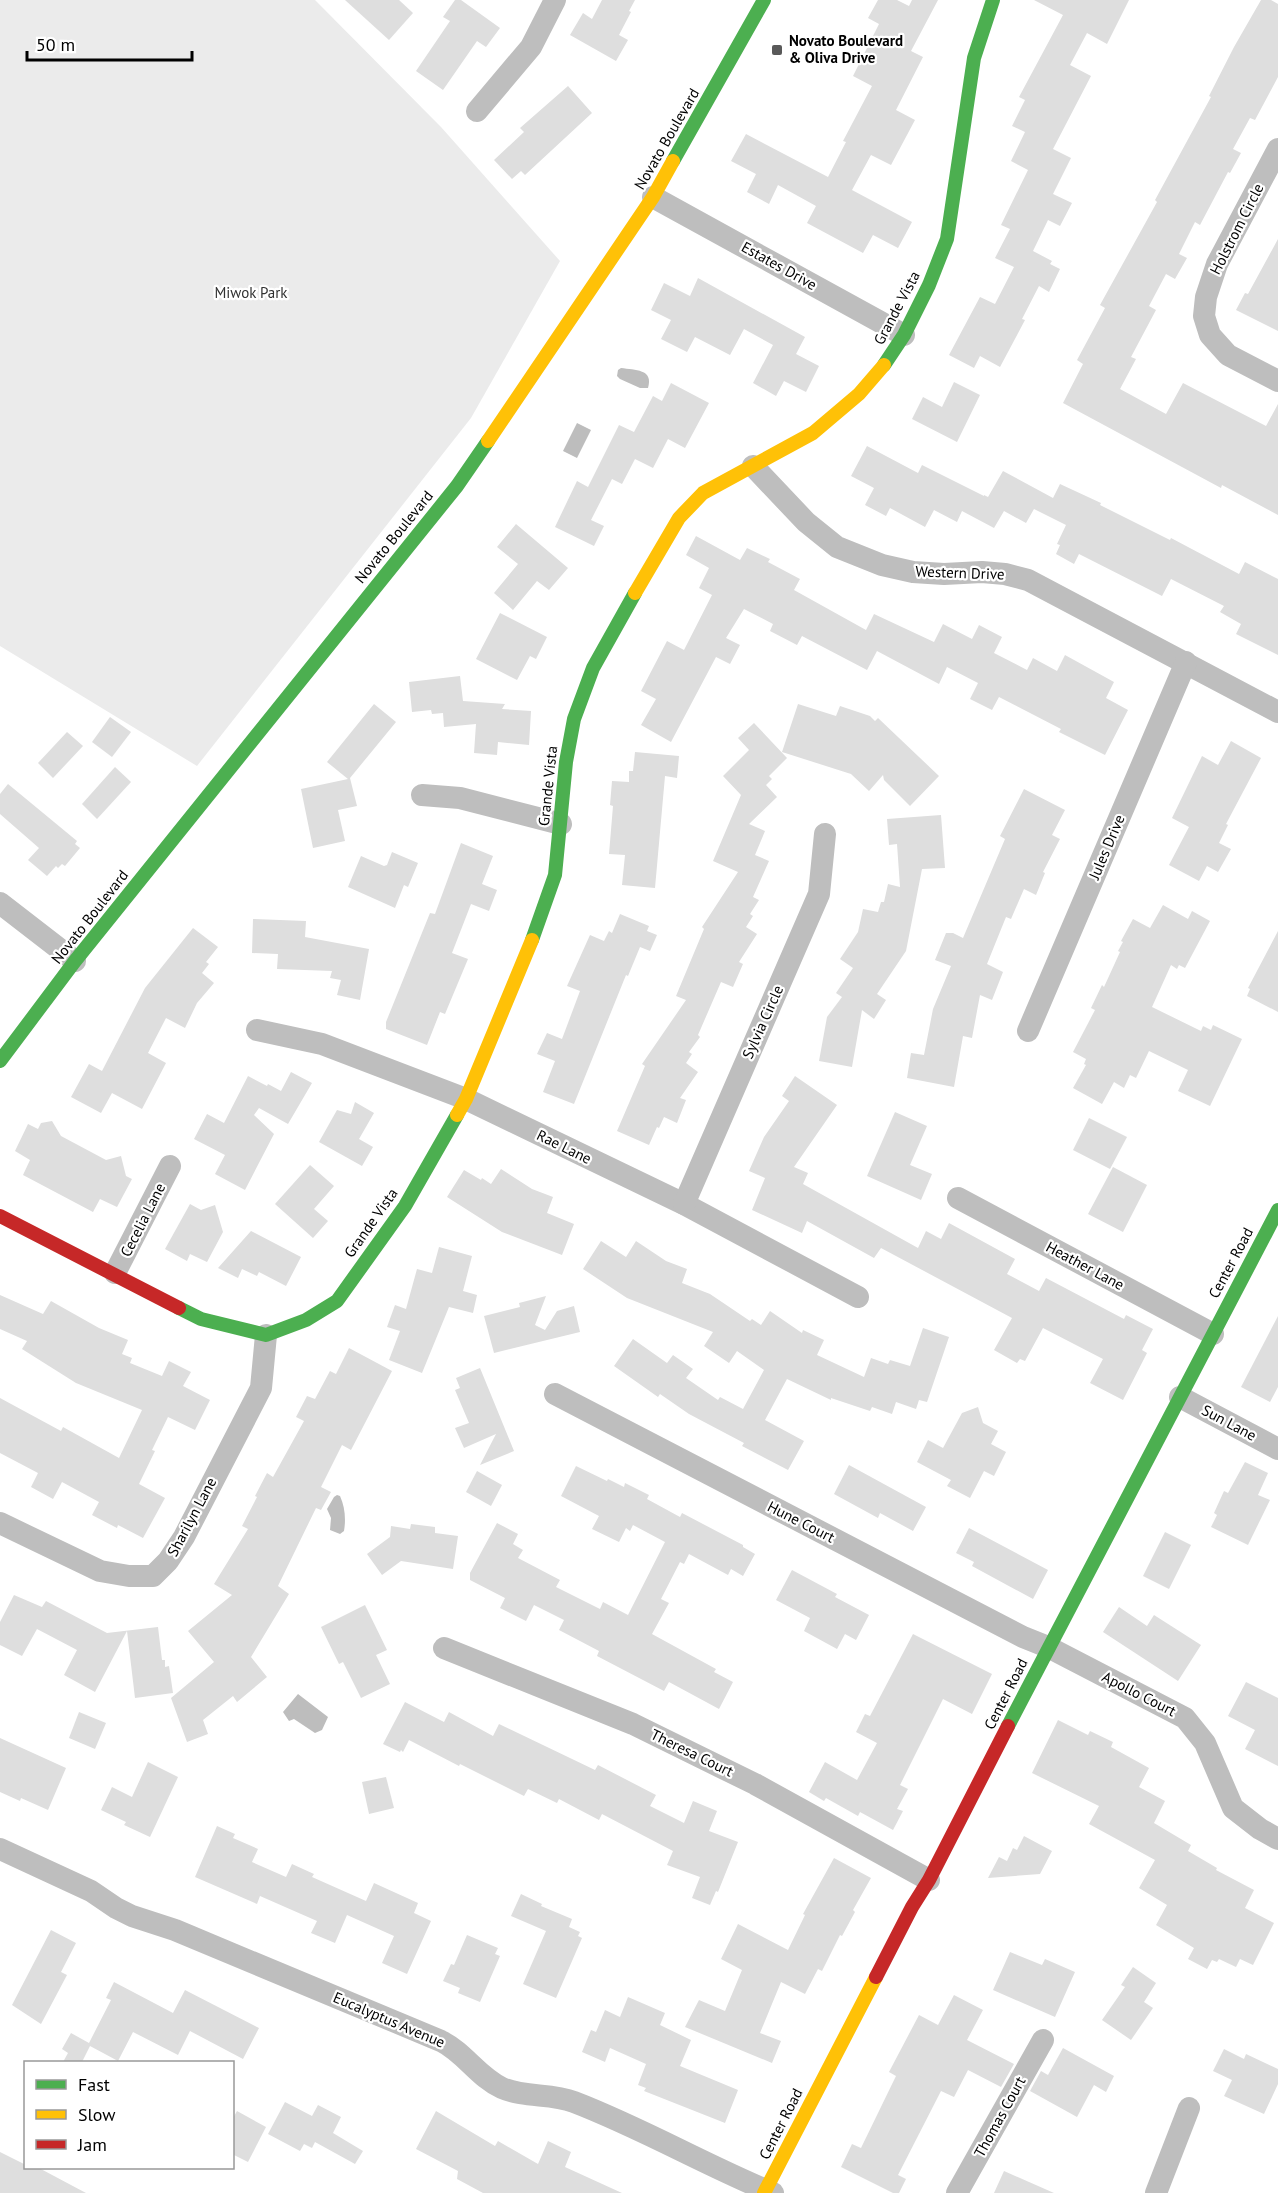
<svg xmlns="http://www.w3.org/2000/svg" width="1278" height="2193" viewBox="0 0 1278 2193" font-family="'PT Sans',sans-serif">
<rect width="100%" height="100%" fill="#fff"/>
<polygon fill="#ebebeb" points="0,0 315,0 441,127 560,261 471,418 197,766 0,646"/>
<g fill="#bdbdbd">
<path d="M 621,368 C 635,370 654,369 648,388 L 640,388 L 620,379 L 617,376 L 618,370 Z"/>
<polygon points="577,423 591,430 577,458 563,451"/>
<path d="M 337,1495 L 340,1496 C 345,1507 346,1519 344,1531 L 340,1534 L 330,1530 L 331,1518 L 327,1509 L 334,1497 Z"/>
<polygon points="298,1694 328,1717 322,1730 315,1733 294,1719 289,1721 283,1712"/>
</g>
<g fill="#dedede">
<polygon points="345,0 399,0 413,13 389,40"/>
<polygon points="455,0 461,0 500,28 486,47 477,41 443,90 416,71 450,21 443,17"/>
<polygon points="602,0 635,0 629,11 631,12 619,35 628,40 616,61 570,35 583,13 592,19"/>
<polygon points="878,0 897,0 909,6 912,0 938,0 911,51 923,57 896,110 915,120 891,165 871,155 852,190 912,222 898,248 873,235 863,253 807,223 816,206 778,185 769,204 747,192 756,174 731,161 746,134 828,177 846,142 843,141 872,86 853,76 879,24 868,18"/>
<polygon points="1034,0 1129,0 1107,44 1087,33 1070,65 1091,76 1053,149 1071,158 1053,194 1072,203 1060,226 1048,220 1033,251 1052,261 1050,264 1060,269 1049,292 1039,286 1022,319 1025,320 1000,367 980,356 974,368 949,355 980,297 995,304 1014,267 995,258 1010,229 1001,225 1028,170 1011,161 1025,132 1012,126 1025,100 1019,97 1063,15"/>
<polygon points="1261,0 1271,0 1278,4 1278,77 1255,120 1250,118 1233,149 1241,153 1230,173 1228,172 1200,225 1195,222 1179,254 1187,258 1175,279 1166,274 1149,306 1156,310 1131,357 1136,359 1120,389 1166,414 1183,383 1266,426 1278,404 1278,515 1222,485 1221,488 1063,403 1083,364 1077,360 1105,308 1100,305 1157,202 1155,200 1211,97 1209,96 1234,47"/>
<polygon points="568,86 592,113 525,175 521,171 512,179 494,160 524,132 520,128"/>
<polygon points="1278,239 1278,331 1236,310 1245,293 1248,294"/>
<polygon points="698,278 805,337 796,354 819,366 806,392 784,381 776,396 753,383 773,345 744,329 730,355 695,337 687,352 661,339 671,320 651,310 664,283 690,296"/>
<polygon points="954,382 980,395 957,442 912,419 923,397 942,407"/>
<polygon points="671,383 709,403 685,448 668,439 653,468 635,459 622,484 612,479 591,520 604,526 594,546 555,527 577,481 588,487 619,425 634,432 653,396 662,401"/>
<polygon points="867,446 918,473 922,465 984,496 984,495 988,497 1003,471 1053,498 1060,484 1101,503 1100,505 1170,540 1171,538 1239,574 1245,562 1278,579 1278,655 1236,634 1241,624 1220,612 1224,606 1171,579 1162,596 1079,554 1074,564 1056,554 1060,545 1057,544 1066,525 1034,509 1026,523 1004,511 994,528 962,511 957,522 934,510 925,527 890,508 886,516 865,505 874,488 851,476"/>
<polygon points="516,524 568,568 549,590 537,581 513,610 494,593 518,564 497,547"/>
<polygon points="696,536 740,560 747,548 770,559 768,562 800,579 794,590 866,630 874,614 934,642 943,624 972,639 979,625 1002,637 994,653 1027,670 1033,658 1057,671 1065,655 1114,682 1106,698 1128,710 1105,755 1059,732 1061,729 999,697 992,710 970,699 978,683 947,667 939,684 877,651 867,670 802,636 797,645 770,631 773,624 744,609 726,638 740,645 730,664 716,657 671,742 641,725 656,699 641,691 667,641 684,650 712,595 699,588 709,568 686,555"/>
<polygon points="500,613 547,637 536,659 530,656 517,680 476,659"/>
<polygon points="460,676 463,701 505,704 502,709 531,711 529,745 498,742 497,755 474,753 476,724 444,727 443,713 432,714 431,710 412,712 409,682"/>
<polygon points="374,704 396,722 350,778 357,806 338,810 345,841 313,848 301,789 348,779 327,762"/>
<polygon points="798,704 836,716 840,706 870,716 875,721 878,718 939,776 910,806 884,780 883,775 869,791 851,774 782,752"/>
<polygon points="110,717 131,732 112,757 92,742"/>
<polygon points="754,723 787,758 769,776 772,779 766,785 777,797 749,824 765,831 755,855 769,861 753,897 759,900 750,914 753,916 746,927 757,934 739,962 743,964 733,987 721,982 698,1035 700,1037 689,1052 692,1054 686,1063 698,1072 680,1098 686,1100 677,1123 664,1117 659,1128 657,1127 649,1145 617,1131 645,1066 642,1064 686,1000 676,996 704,929 702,927 738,872 713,861 741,795 723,776 749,750 738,738"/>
<polygon points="67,732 83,746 53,778 38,763"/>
<polygon points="1231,741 1261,758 1226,824 1228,825 1219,843 1231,849 1218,872 1207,866 1199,881 1169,865 1189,827 1172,818 1202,756 1218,765"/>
<polygon points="635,752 679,756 677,778 665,776 655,888 622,885 625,855 609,854 613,806 610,805 612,781 629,782 629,771 633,771"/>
<polygon points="115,767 131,782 97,819 82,804"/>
<polygon points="8,784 77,841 75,844 80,848 65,866 62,864 58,868 56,866 47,876 28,860 39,848 0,814 0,794"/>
<polygon points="1024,789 1065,810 1052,835 1060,839 1043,872 1045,873 1036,895 1024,889 1011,919 1006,917 987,964 1003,972 992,1000 980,995 972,1038 963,1036 954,1087 907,1078 911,1053 924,1055 933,1009 951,966 935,960 946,933 953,933 963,938 1005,839 1000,836"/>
<polygon points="941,815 945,868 922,869 906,951 877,994 886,1000 874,1019 862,1010 852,1067 819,1061 827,1017 842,997 836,993 853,968 840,959 858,932 863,909 878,912 881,902 884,902 888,884 900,887 897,844 889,845 887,819"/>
<polygon points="461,843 493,856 482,884 497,890 489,911 471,904 452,953 468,959 445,1014 440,1012 427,1045 386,1029 386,1022 430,913 435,914"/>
<polygon points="392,852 418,863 408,887 404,885 395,908 348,887 361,856 384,866 387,865"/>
<polygon points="1163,905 1188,919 1192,911 1210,921 1185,968 1179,965 1177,969 1171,965 1152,1007 1201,1031 1203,1026 1211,1030 1213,1025 1242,1039 1210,1106 1178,1091 1188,1070 1149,1051 1136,1078 1130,1075 1124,1088 1114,1082 1102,1104 1073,1088 1086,1065 1084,1064 1086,1059 1073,1052 1095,1010 1091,1008 1102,985 1104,987 1120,952 1118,951 1123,942 1121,941 1133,919 1150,928"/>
<polygon points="620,914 649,926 647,931 657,935 650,951 640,947 628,976 626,975 574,1104 543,1092 555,1061 537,1054 547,1033 562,1039 580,991 567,986 590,935 604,941 609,931 612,933"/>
<polygon points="253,919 306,921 305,937 369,949 360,1000 337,995 341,980 330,978 332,971 277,969 278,954 252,953"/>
<polygon points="193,928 218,947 206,962 209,964 202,973 214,983 197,1003 185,1028 166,1018 148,1053 166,1063 142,1109 112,1093 101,1113 71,1097 89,1064 102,1071 145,988"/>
<polygon points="1278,931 1278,1012 1247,996 1250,989 1248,988"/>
<polygon points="291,1072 312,1083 288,1124 259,1108 254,1115 274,1134 245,1190 215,1174 225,1155 194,1139 207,1114 224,1123 248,1076 267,1086 268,1084 281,1091"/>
<polygon points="795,1076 837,1105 794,1167 808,1173 803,1184 918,1248 926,1231 941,1239 949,1223 1015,1259 1007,1274 1039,1291 1046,1278 1124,1319 1126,1315 1153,1329 1142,1350 1147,1353 1123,1400 1090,1383 1103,1359 1043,1328 1025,1361 1020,1359 1017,1363 994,1350 1012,1318 881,1248 874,1258 807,1221 802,1233 752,1210 765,1178 749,1171 764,1137 789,1101 782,1096"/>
<polygon points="355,1102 374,1113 359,1139 373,1147 362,1166 319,1142 337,1110 351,1114"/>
<polygon points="895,1112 927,1126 910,1165 932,1174 921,1200 867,1176"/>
<polygon points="1089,1118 1127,1137 1110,1169 1073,1150"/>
<polygon points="52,1121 61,1136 106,1160 121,1156 126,1176 132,1179 117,1207 100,1199 93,1212 23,1175 30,1160 15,1151 28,1124 38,1129 41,1123"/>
<polygon points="310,1165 334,1186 314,1209 328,1221 313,1238 275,1204"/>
<polygon points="1113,1167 1147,1185 1123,1232 1088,1214"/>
<polygon points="501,1169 532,1189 553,1197 547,1213 574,1224 562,1255 502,1232 447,1197 464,1170 481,1180 482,1178 491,1184"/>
<polygon points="190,1204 201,1210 215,1205 223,1232 207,1262 190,1254 187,1261 165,1249"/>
<polygon points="251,1231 301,1257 286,1286 259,1272 257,1276 242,1269 238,1278 218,1268"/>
<polygon points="601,1241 626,1257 636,1241 666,1261 687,1269 682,1283 710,1294 750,1321 752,1319 761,1325 770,1311 802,1333 803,1330 824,1340 817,1355 864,1377 871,1358 888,1364 890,1360 910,1366 923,1328 949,1337 927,1402 919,1400 916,1409 896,1402 892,1414 872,1407 870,1411 831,1398 831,1400 787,1379 765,1420 804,1441 788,1470 742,1446 744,1443 689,1414 660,1394 658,1397 614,1366 633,1339 667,1363 673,1355 693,1369 686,1378 718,1400 720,1397 743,1409 764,1370 737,1351 729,1363 704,1346 713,1332 627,1298 583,1269"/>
<polygon points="439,1247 472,1256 463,1291 477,1295 473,1313 449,1307 422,1373 389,1360 400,1331 387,1327 395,1305 406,1309 417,1269 432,1273"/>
<polygon points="0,1295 43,1314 51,1301 99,1328 128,1340 122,1354 132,1358 130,1363 162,1376 169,1361 191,1372 183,1386 210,1400 195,1430 168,1417 152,1450 155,1451 139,1484 165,1498 143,1538 118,1525 117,1528 92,1515 99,1502 62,1482 53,1499 31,1487 38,1473 0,1453 0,1398 61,1431 63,1427 119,1458 142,1410 76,1383 22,1349 27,1341 0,1329"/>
<polygon points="546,1296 535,1325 545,1330 557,1311 574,1306 580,1332 494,1353 484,1316 520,1307 519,1303"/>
<polygon points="1278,1316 1278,1387 1270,1402 1241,1387"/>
<polygon points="349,1348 392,1371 351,1450 342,1445 321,1487 331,1492 321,1510 316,1508 278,1586 289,1594 251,1657 267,1677 237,1702 233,1696 203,1720 208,1734 187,1742 171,1698 214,1662 188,1631 232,1595 214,1584 248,1529 242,1526 257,1497 255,1496 267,1473 273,1477 304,1421 296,1417 307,1396 315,1399 330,1371 336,1374"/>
<polygon points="480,1368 514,1451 480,1465 496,1434 464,1448 455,1428 469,1423 455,1390 460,1388 456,1378"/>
<polygon points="978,1407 983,1423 998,1431 991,1444 1006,1452 994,1476 984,1471 970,1498 947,1486 951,1480 917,1462 928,1440 943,1448 962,1413"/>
<polygon points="1245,1462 1268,1473 1258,1495 1270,1500 1248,1545 1211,1527 1217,1515 1214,1513 1224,1491 1228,1493"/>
<polygon points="849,1465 926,1507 913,1531 880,1513 878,1518 834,1494"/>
<polygon points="576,1466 607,1481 608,1479 624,1487 625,1483 649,1495 647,1499 680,1517 682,1513 743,1545 743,1547 755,1554 743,1576 731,1569 728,1575 689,1554 684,1564 680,1562 661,1599 669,1603 652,1634 716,1669 714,1672 733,1682 719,1709 669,1682 664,1691 597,1656 599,1651 559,1630 564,1620 534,1605 526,1621 500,1608 505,1598 470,1580 470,1573 497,1523 518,1534 513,1544 523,1550 518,1558 560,1580 556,1587 600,1609 603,1602 628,1615 665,1542 633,1525 630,1531 626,1528 619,1542 592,1529 599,1516 561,1496"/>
<polygon points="477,1471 502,1485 491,1506 466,1492"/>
<polygon points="411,1524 435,1527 435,1533 458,1536 453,1569 401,1561 382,1575 367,1554 390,1537 391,1526 410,1529"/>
<polygon points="969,1528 1048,1570 1033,1599 972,1566 974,1562 956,1553"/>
<polygon points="1165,1532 1191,1545 1169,1589 1143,1576"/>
<polygon points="792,1570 837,1594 835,1597 869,1615 856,1640 845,1634 837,1649 804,1631 810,1618 776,1600"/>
<polygon points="14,1595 42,1607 46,1601 107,1633 158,1627 162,1660 165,1660 165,1667 169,1666 173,1693 135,1698 127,1631 95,1692 64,1675 77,1650 37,1629 22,1656 0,1645 0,1622"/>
<polygon points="365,1605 387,1650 376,1655 390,1684 361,1698 343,1662 339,1664 321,1627"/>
<polygon points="1119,1607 1147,1626 1154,1615 1201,1645 1178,1681 1103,1632"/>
<polygon points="913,1634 992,1674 972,1714 943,1699 900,1785 908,1789 897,1809 903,1811 893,1830 860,1812 858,1816 826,1798 824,1801 809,1792 825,1762 857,1780 877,1743 856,1732 865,1714 870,1716"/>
<polygon points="1246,1682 1278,1698 1278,1766 1245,1749 1255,1730 1228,1716"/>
<polygon points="405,1702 444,1722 449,1712 493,1736 499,1724 595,1770 598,1765 656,1795 650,1806 684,1823 693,1801 717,1811 709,1831 738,1842 718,1892 716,1891 710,1905 692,1898 700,1877 667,1865 673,1851 602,1814 599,1820 559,1799 557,1803 528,1789 524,1796 460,1764 459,1766 409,1740 403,1752 401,1750 400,1752 383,1744"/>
<polygon points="79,1712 106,1723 95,1749 69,1738"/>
<polygon points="1058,1720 1088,1735 1090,1731 1113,1742 1111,1747 1149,1768 1139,1787 1165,1801 1154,1823 1191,1845 1188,1851 1217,1868 1216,1870 1254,1890 1245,1908 1274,1923 1253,1965 1240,1959 1236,1967 1219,1959 1217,1962 1212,1960 1207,1969 1188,1959 1194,1948 1156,1925 1167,1905 1139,1888 1155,1860 1089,1824 1099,1806 1032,1773"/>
<polygon points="0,1738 66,1768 48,1810 21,1798 20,1801 0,1792"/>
<polygon points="148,1762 178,1777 150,1837 124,1825 126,1822 101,1810 112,1787 132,1797"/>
<polygon points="386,1777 394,1808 369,1814 362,1782"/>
<polygon points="217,1826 235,1834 233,1838 258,1849 252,1862 286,1877 292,1864 314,1874 312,1877 366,1901 374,1883 418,1903 414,1913 431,1921 407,1974 382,1963 394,1936 347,1915 335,1943 311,1933 317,1921 260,1896 257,1904 195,1877"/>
<polygon points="1024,1836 1052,1851 1040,1874 988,1878 999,1857 1007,1861 1013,1848 1017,1850"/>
<polygon points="834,1858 871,1878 853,1910 855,1912 842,1936 840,1935 822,1971 818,1969 805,1994 781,1982 760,2033 781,2041 772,2063 685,2027 699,2000 725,2011 742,1970 721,1959 738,1924 788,1950 805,1915 803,1914"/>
<polygon points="521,1894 542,1904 541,1906 572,1919 569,1927 580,1932 578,1936 582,1938 556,1998 523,1984 546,1931 511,1916"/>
<polygon points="51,1930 76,1943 61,1972 67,1975 41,2024 12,2005"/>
<polygon points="467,1935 498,1948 495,1954 500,1956 480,2002 458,1993 460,1988 443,1981 451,1964 454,1965"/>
<polygon points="1010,1952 1042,1965 1045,1959 1075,1972 1055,2017 993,1990"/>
<polygon points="1133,1967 1156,1983 1144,2002 1153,2008 1131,2040 1102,2020 1125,1987 1121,1985"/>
<polygon points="114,1982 173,2013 185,1990 259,2028 243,2059 190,2031 178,2055 133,2032 118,2061 90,2046 82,2062 63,2062 68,2053 62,2049 71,2033 89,2043 111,2000 106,1998"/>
<polygon points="954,1995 983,2010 967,2040 1014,2064 1001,2087 968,2070 954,2097 941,2091 898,2175 906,2179 899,2193 893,2193 841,2167 852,2144 861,2148 896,2076 889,2072 919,2015 938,2025"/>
<polygon points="628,1997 665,2013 660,2025 691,2040 680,2066 738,2090 725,2123 644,2091 646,2088 638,2085 646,2064 610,2048 605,2062 582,2052 591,2030 596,2032 605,2010 620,2017"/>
<polygon points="1063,2048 1114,2076 1106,2092 1094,2085 1077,2117 1030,2091 1041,2071 1048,2075"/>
<polygon points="1224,2049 1244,2059 1246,2054 1278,2069 1278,2084 1264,2114 1224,2096 1232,2080 1213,2071"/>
<polygon points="285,2102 312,2116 318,2105 341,2117 333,2133 363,2151 355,2164 315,2142 312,2148 304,2144 300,2151 268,2134"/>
<polygon points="237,2111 266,2127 248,2162 232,2154 232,2120"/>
<polygon points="436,2111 495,2146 498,2141 538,2164 548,2141 571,2152 565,2167 622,2193 483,2193 457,2179 458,2171 416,2149"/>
<polygon points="0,2152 26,2165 26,2168 39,2168 86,2193 0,2193"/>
<polygon points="1004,2171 1054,2193 994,2193"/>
</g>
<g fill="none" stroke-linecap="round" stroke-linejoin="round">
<g stroke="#bebebe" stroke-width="22">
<polyline points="477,111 531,47 555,0"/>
<polyline points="1278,149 1217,264 1206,297 1204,316 1210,335 1228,355 1278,381"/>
<polyline points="653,197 904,335"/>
<polyline points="753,466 806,522 837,547 882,565 913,572 944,574 982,572 1005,574 1028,580 1278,712"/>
<polyline points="422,795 460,798 561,824"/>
<polyline points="0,903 75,961"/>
<polyline points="257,1030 322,1044 466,1099 684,1204 858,1297"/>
<polyline points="1028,1031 1186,662"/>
<polyline points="958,1198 1213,1334"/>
<polyline points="684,1204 819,894 825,834"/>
<polyline points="115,1273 170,1166"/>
<polyline points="555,1394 1023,1637 1048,1647 1185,1718 1205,1743 1233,1808 1260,1829 1278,1839"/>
<polyline points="1180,1397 1278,1449"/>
<polyline points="0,1523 100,1571 129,1576 153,1576 168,1561 184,1537 261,1388 266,1335"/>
<polyline points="444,1648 633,1724 755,1784 929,1880"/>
<path d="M 0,1849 L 91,1891 L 116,1908 L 132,1916 L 175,1930 L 441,2041 C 465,2053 478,2077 502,2088 C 525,2098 551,2093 574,2102 C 642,2128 705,2165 773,2193"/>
<polyline points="957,2193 1043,2040"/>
<polyline points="1156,2193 1189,2108"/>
</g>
<g stroke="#4caf50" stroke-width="14">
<polyline points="673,161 764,0"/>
<polyline points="884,365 904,335 929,285 947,239 974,58 993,0"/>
<polyline points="532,940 555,875 566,762 574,719 593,668 635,593"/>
<polyline points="0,1061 75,961 457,486 488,441"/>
<polyline points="179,1308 201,1319 266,1335 306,1320 337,1301 405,1206 457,1115"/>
<polyline points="1008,1726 1278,1210"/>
</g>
<g stroke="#ffc107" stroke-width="14">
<polyline points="488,441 653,197 673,161"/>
<polyline points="635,593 679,518 703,493 813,433 859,394 884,365"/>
<polyline points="457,1115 466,1099 532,940"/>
<polyline points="764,2193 876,1977"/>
</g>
<g stroke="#c62828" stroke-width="14">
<polyline points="0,1216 179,1308"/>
<polyline points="876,1977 912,1907 929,1880 1008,1726"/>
</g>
</g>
<rect fill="#595959" stroke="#fff" stroke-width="2" x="771" y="44" width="12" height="12" rx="3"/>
<g text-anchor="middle" stroke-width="4.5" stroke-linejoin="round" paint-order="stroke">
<g font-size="15" font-weight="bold" fill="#000" stroke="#fff" text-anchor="start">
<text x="789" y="46">Novato Boulevard<tspan x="789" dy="17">&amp; Oliva Drive</tspan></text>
</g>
<g font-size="15" fill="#000" stroke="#fff">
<text transform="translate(667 139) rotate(-60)" y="5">Novato Boulevard</text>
<text transform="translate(1237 229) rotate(-63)" y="5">Holstrom Circle</text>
<text transform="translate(779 266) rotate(29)" y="5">Estates Drive</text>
<text transform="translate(897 308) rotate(-62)" y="5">Grande Vista</text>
<text transform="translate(394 537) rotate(-51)" y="5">Novato Boulevard</text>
<text transform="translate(960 573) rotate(2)" y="5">Western Drive</text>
<text transform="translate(548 786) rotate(-84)" y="5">Grande Vista</text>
<text transform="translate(1107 847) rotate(-67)" y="5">Jules Drive</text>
<text transform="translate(90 917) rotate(-52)" y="5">Novato Boulevard</text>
<text transform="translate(763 1022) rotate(-66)" y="5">Sylvia Circle</text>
<text transform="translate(564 1147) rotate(26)" y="5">Rae Lane</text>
<text transform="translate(143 1220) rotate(-63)" y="5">Cecelia Lane</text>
<text transform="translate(371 1223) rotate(-55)" y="5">Grande Vista</text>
<text transform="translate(1231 1263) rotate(-62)" y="5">Center Road</text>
<text transform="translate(1085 1266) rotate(28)" y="5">Heather Lane</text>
<text transform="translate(1229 1423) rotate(28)" y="5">Sun Lane</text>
<text transform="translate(192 1517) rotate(-62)" y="5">Sharilyn Lane</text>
<text transform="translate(801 1522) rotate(27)" y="5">Hune Court</text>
<text transform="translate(1006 1694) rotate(-63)" y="5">Center Road</text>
<text transform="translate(1139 1694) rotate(27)" y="5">Apollo Court</text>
<text transform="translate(692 1753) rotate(26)" y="5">Theresa Court</text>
<text transform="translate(389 2020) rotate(23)" y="5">Eucalyptus Avenue</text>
<text transform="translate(1000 2117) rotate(-61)" y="5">Thomas Court</text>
<text transform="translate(781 2124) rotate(-63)" y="5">Center Road</text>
</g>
<g font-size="15" fill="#313131" stroke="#fff">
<text x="251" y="298">Miwok Park</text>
</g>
</g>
<rect x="24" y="2061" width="210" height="108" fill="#ffffff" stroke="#999999" stroke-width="1.5"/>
<rect x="36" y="2080" width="30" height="9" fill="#4caf50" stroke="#999999" stroke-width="1.5"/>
<text x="78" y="2091" font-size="18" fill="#000000">Fast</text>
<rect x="36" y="2110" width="30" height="9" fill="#ffc107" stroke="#999999" stroke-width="1.5"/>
<text x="78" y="2121" font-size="18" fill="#000000">Slow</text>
<rect x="36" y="2140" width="30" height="9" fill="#c62828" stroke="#999999" stroke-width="1.5"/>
<text x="78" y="2151" font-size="18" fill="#000000">Jam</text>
<path d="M27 51v9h165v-9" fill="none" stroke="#000000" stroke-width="3"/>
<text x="36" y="51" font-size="18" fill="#000000" stroke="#ffffff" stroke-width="4.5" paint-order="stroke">50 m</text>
</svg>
